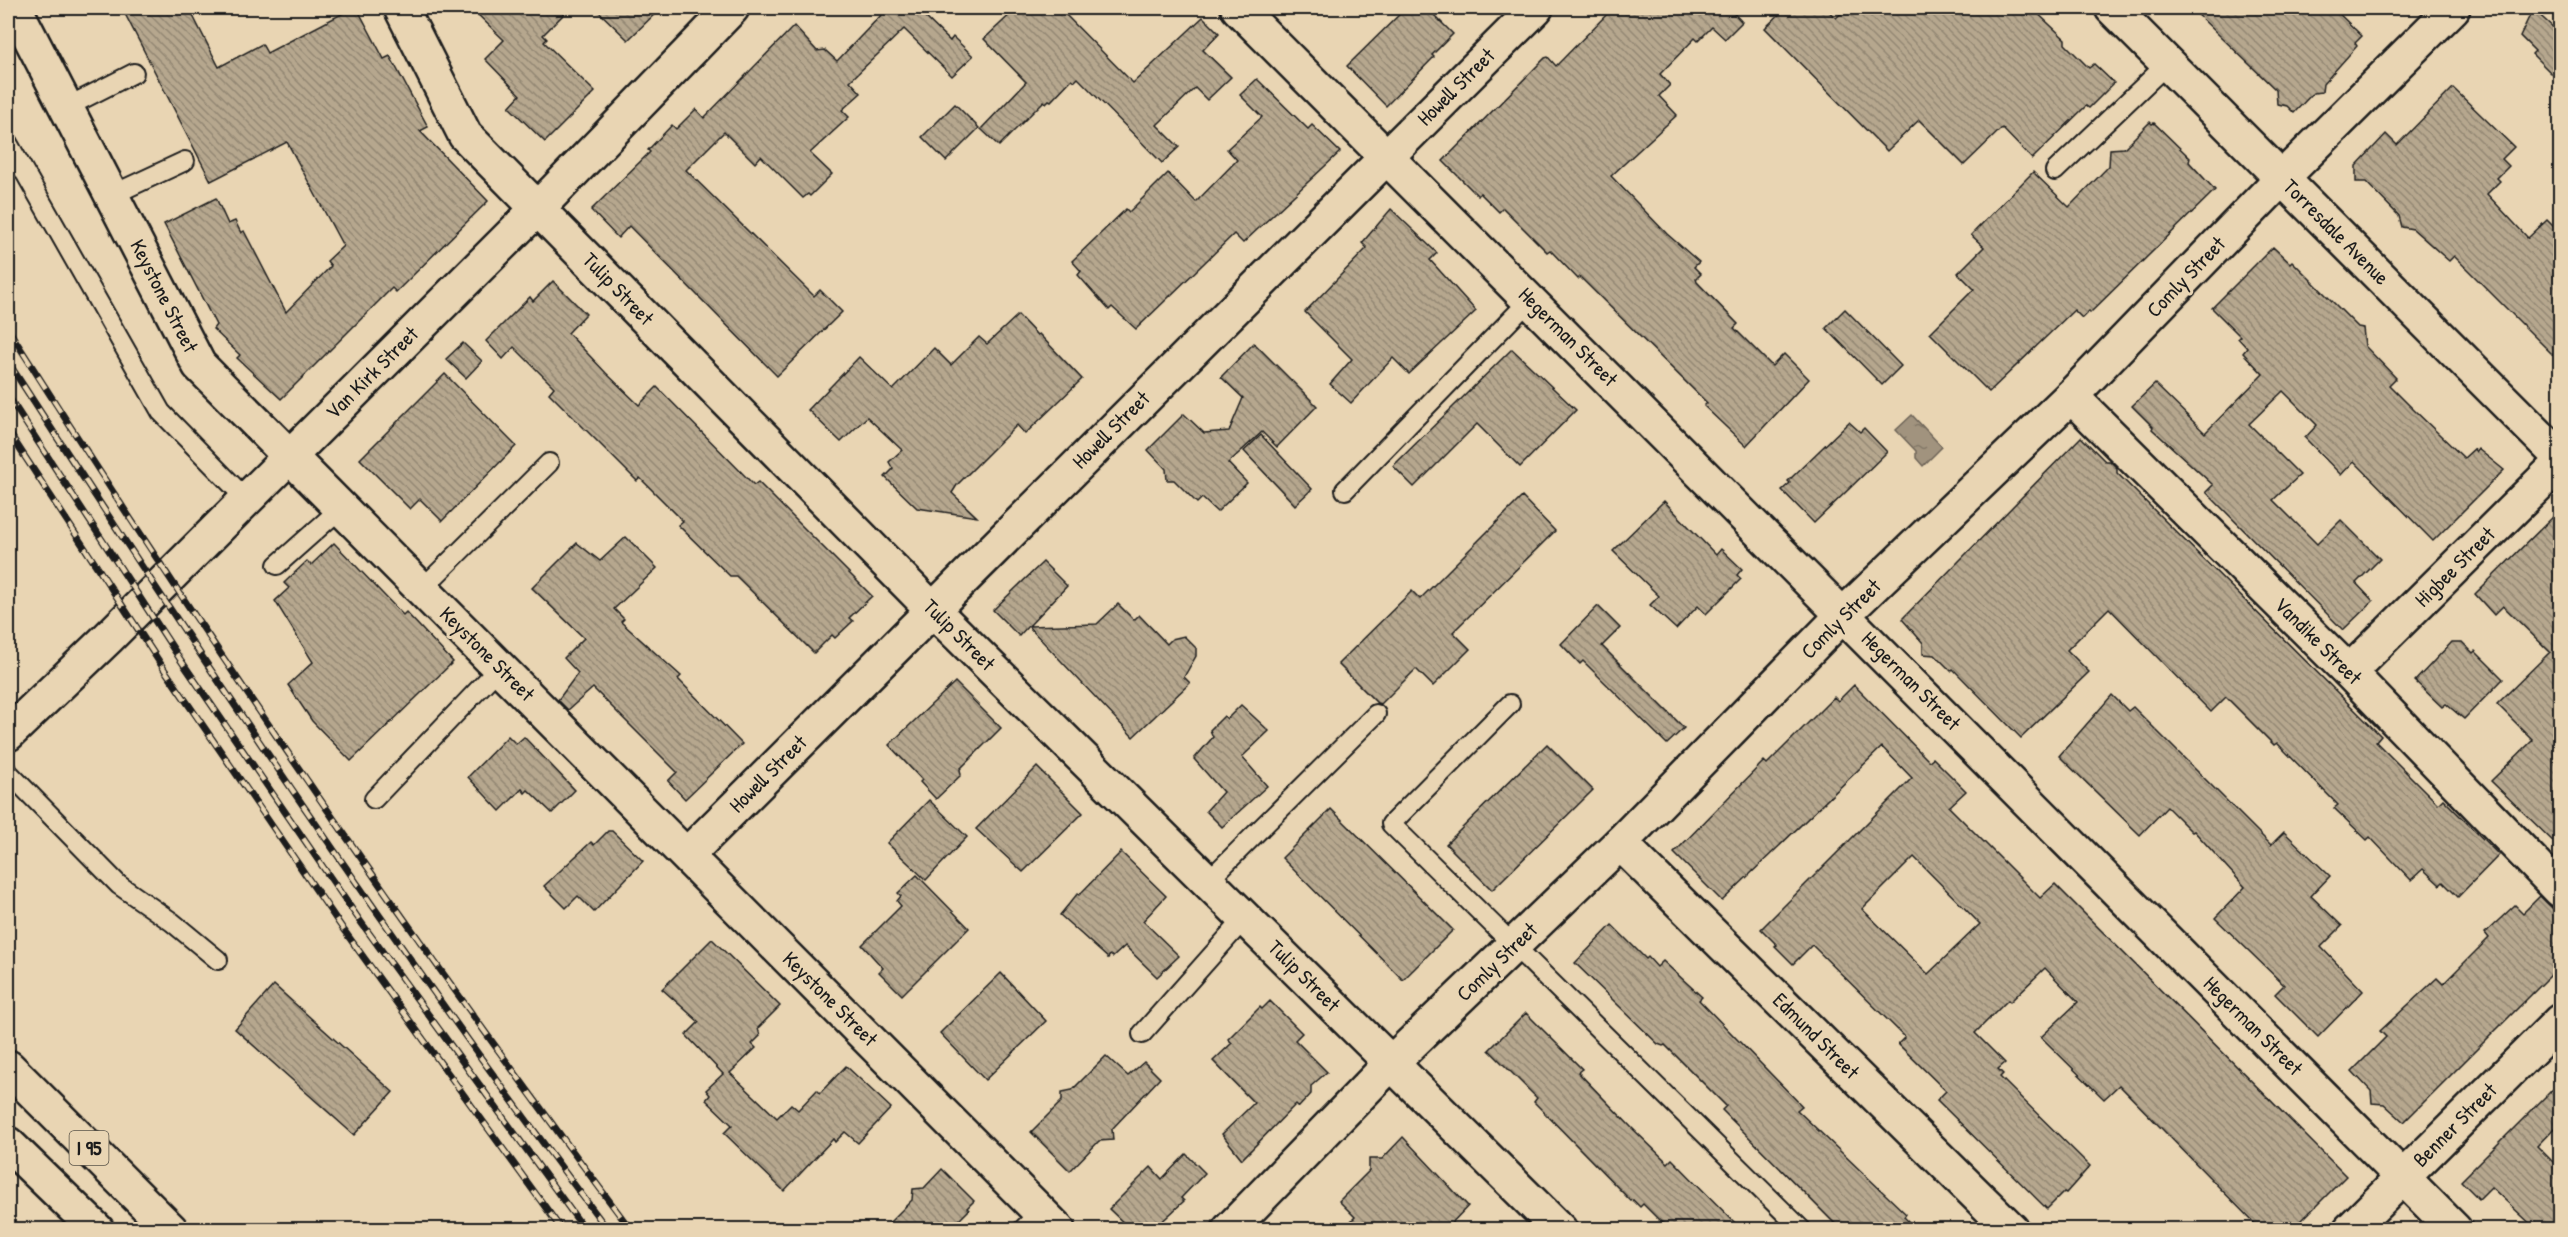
<svg xmlns="http://www.w3.org/2000/svg" width="2568" height="1237" viewBox="0 0 2568 1237" font-family="'Patrick Hand',sans-serif">
<defs>
<pattern id="water-ripples" width="26" height="14" patternUnits="userSpaceOnUse" patternTransform="scale(1.5)"><rect width="26" height="14" fill="#a1937e"/><path d="M2 4q2-2 4 0t4 0M15 11q2-2 4 0t4 0" fill="none" stroke="#827766"/></pattern>
<pattern id="building-back-hatch" width="6" height="6" patternUnits="userSpaceOnUse" patternTransform="scale(1.5)"><rect width="6" height="6" fill="#b6a78e"/><path d="M-1 5l2 2M0 0l6 6M5-1l2 2" fill="none" stroke="#938773"/></pattern>
</defs>
<rect width="100%" height="100%" fill="#e9d5b3"/>
<filter id="ink" filterUnits="userSpaceOnUse"><feTurbulence type="fractalNoise" baseFrequency=".0167" numOctaves="2"/><feDisplacementMap in="SourceGraphic" scale="12" xChannelSelector="R" yChannelSelector="G"/><feConvolveMatrix kernelMatrix="1 2 1 2 8 2 1 2 1" color-interpolation-filters="sRGB"/></filter>
<g filter="url(#ink)">
<polygon fill="url(#water-ripples)" stroke="#6c6357" stroke-width="1.5" points="1912,415 1942,447 1923,466 1916,458 1916,451 1896,430"/>
<g fill="url(#building-back-hatch)" stroke="#1c1c1c" stroke-width="1.5" fill-rule="evenodd">
<polygon points="122,8 189,8 219,67 262,44 267,53 353,8 357,8 384,59 390,56 428,127 420,131 488,201 396,292 392,288 281,399 237,358 240,355 213,329 216,325 164,224 216,198 228,224 235,221 241,233 244,231 286,312 331,266 327,261 343,246 287,142 211,181"/>
<polygon points="471,8 570,8 543,35 547,39 544,42 595,92 545,142 509,107 520,95 485,59 504,40"/>
<polygon points="595,8 661,8 628,40"/>
<polygon points="881,8 926,8 921,13 950,41 953,37 973,56 952,76 904,29 850,81 861,93 842,110 849,117 810,153 832,174 810,196 808,194 803,198 761,156 755,163 724,132 686,170 814,296 820,290 842,312 777,376 629,226 618,238 591,210 650,152 648,150 672,125 676,129 696,109 704,118 794,26 817,51 825,50 837,61 885,11"/>
<polygon points="1017,8 1059,8 1133,83 1203,17 1219,33 1203,50 1231,77 1207,100 1195,88 1157,125 1179,147 1162,163 1078,78 1075,81 1072,79 1051,101 1049,100 1046,103 1044,101 999,146 981,129 1026,82 984,39"/>
<polygon points="1406,8 1427,8 1453,34 1432,55 1434,57 1386,106 1347,66"/>
<polygon points="1613,8 1731,8 1730,9 1742,22 1725,39 1712,27 1698,41 1695,38 1660,74 1670,85 1659,96 1677,115 1611,176 1667,234 1699,262 1694,267 1701,274 1696,279 1697,282 1738,324 1734,328 1772,366 1784,354 1809,379 1746,446 1704,406 1707,403 1580,277 1578,279 1550,250 1547,252 1503,208 1499,212 1480,193 1478,196 1443,161 1545,58 1548,57 1556,66"/>
<polygon points="1786,8 1825,8 1836,18 1847,8 2032,8 2065,39 2065,44 2089,68 2094,64 2114,83 2089,108 2086,106 2032,159 2002,128 1964,165 1919,120 1887,151 1765,28"/>
<polygon points="2191,8 2333,8 2362,36 2355,43 2357,46 2323,84 2322,92 2313,93 2294,113 2287,106 2277,104 2276,90"/>
<polygon points="2533,9 2556,30 2560,25 2560,82 2532,54 2535,51 2520,36"/>
<polygon points="1257,79 1308,129 1312,125 1340,152 1243,243 1234,234 1136,329 1112,307 1109,310 1078,275 1081,271 1072,261 1126,209 1129,212 1168,173 1196,202 1237,160 1227,149 1262,117 1240,95"/>
<polygon points="2453,88 2514,147 2502,159 2509,166 2497,178 2500,181 2487,194 2528,238 2547,220 2560,233 2560,362 2454,256 2449,261 2413,229 2402,227 2399,216 2366,182 2356,182 2356,166 2386,134 2397,145"/>
<polygon points="955,104 979,128 946,161 922,137"/>
<polygon points="2150,122 2152,124 2154,123 2190,158 2189,162 2215,190 2090,313 2089,311 2082,318 2074,310 1989,392 1930,333 1974,289 1958,273 1984,247 1971,235 2033,172 2069,207 2109,166 2110,149 2124,148"/>
<polygon points="1391,209 1437,253 1430,260 1476,311 1409,374 1393,358 1351,403 1330,384 1352,359 1305,312 1367,248 1362,243"/>
<polygon points="2273,247 2290,263 2292,261 2358,327 2363,328 2365,346 2396,378 2389,385 2414,410 2464,458 2474,449 2476,452 2478,449 2504,470 2433,541 2354,461 2341,475 2305,438 2317,425 2283,391 2249,424 2300,475 2273,500 2317,544 2341,520 2380,559 2356,583 2373,601 2343,630 2206,492 2213,485 2152,429 2153,427 2132,406 2155,384 2205,433 2263,374 2243,353 2247,348 2238,338 2240,336 2212,308"/>
<polygon points="553,281 586,314 568,333 606,373 639,405 657,387 754,485 758,482 872,596 849,618 853,621 835,638 832,635 814,653 736,576 730,576 678,525 683,521 640,478 637,481 549,393 554,387 514,347 503,359 486,341 530,297 533,301"/>
<polygon points="1845,309 1901,366 1882,385 1826,328"/>
<polygon points="1018,315 1037,335 1039,334 1082,379 1025,434 1017,425 957,485 952,493 977,517 917,508 885,477 893,469 889,462 902,450 867,417 841,442 808,410 859,357 893,390 934,348 951,365 979,337 987,344"/>
<polygon points="463,343 482,361 466,378 446,359"/>
<polygon points="1254,343 1317,406 1277,447 1262,432 1228,463 1247,483 1217,512 1202,498 1197,503 1174,480 1167,480 1166,469 1148,450 1184,414 1204,433 1229,431 1243,398 1221,377"/>
<polygon points="1512,349 1576,410 1520,467 1477,424 1414,487 1393,466"/>
<polygon points="445,374 516,446 442,521 420,499 410,509 360,459"/>
<polygon points="1849,422 1860,432 1864,428 1887,452 1814,523 1782,490 1790,483 1788,481"/>
<polygon points="1261,435 1312,489 1295,505 1244,451"/>
<polygon points="2081,437 2105,461 2110,461 2117,468 2117,473 2141,497 2381,736 2376,742 2438,804 2443,799 2499,855 2458,897 2443,882 2440,885 2423,869 2411,880 2370,837 2367,840 2334,808 2338,805 2277,743 2274,745 2226,697 2211,712 2109,608 2067,650 2089,672 2021,738 1953,669 1951,671 1935,655 1923,654 1923,643 1902,619"/>
<polygon points="1522,497 1555,531 1453,632 1470,649 1433,686 1416,669 1381,704 1377,703 1338,664 1412,591 1420,599"/>
<polygon points="1664,501 1716,555 1721,549 1742,569 1737,575 1741,579 1706,614 1698,606 1676,629 1650,605 1659,596 1613,551"/>
<polygon points="2560,510 2560,848 2491,781 2533,740 2497,704 2550,652 2503,606 2494,615 2475,594"/>
<polygon points="626,537 657,568 614,609 624,619 621,622 681,676 678,679 742,744 685,799 668,781 677,772 593,688 568,710 558,700 578,673 564,658 584,638 532,588 577,543 600,561"/>
<polygon points="334,543 403,615 406,612 453,662 351,761 312,721 288,685 313,662 275,601 289,588 284,583 307,561 311,565"/>
<polygon points="1043,562 1067,586 1029,626 1097,624 1118,604 1134,620 1139,615 1167,644 1172,639 1184,636 1196,648 1196,656 1184,677 1190,683 1133,737 1028,626 1019,636 993,610"/>
<polygon points="1598,606 1620,628 1602,646 1684,728 1667,744 1583,661 1580,664 1561,644"/>
<polygon points="2452,642 2462,642 2473,653 2475,651 2503,679 2464,719 2446,704 2442,707 2415,681"/>
<polygon points="955,682 1001,728 960,769 961,775 936,799 920,782 922,780 889,745"/>
<path d="M 1854,685 L 1929,761 L 1933,758 L 1966,791 L 1949,807 L 2040,898 L 2055,884 L 2346,1176 L 2292,1230 L 2261,1230 L 2119,1085 L 2104,1099 L 2041,1037 L 2078,1002 L 2045,968 L 2010,1002 L 2008,1000 L 1975,1033 L 2005,1063 L 1998,1069 L 2003,1074 L 2000,1077 L 2090,1166 L 2066,1193 L 2064,1192 L 2047,1209 L 1937,1100 L 1946,1091 L 1898,1044 L 1905,1037 L 1812,945 L 1793,964 L 1775,946 L 1777,945 L 1761,929 L 1912,778 L 1882,747 L 1722,901 L 1674,853 L 1764,761 L 1767,764 L 1834,697 L 1838,701 ZM 1914,857 L 1980,924 L 1928,974 L 1862,909 Z"/>
<polygon points="2112,695 2128,711 2133,707 2271,845 2284,832 2330,876 2311,896 2342,926 2321,947 2363,991 2318,1037 2275,994 2284,985 2215,918 2245,887 2194,831 2192,832 2167,807 2140,835 2059,756"/>
<polygon points="1241,705 1269,731 1242,757 1267,786 1222,827 1206,811 1223,792 1194,759 1213,737 1210,730 1224,716 1227,719"/>
<polygon points="508,736 516,744 524,737 575,790 552,813 528,790 525,793 522,789 500,811 468,777"/>
<polygon points="1547,744 1593,790 1492,890 1446,844"/>
<polygon points="1037,767 1083,813 1023,872 976,829"/>
<polygon points="929,800 967,837 926,880 887,843"/>
<polygon points="1331,809 1453,930 1403,980 1282,858"/>
<polygon points="608,831 612,831 643,861 594,912 578,896 566,908 544,886 591,842 594,845"/>
<polygon points="1121,852 1166,896 1143,921 1179,956 1157,977 1125,946 1113,957 1110,955 1108,958 1060,915 1078,893 1079,895"/>
<polygon points="917,875 969,928 902,995 879,972 883,968 862,945 901,906 897,901 901,896 898,893"/>
<polygon points="2540,896 2560,916 2560,966 2404,1122 2384,1104 2372,1103 2371,1091 2352,1071 2386,1037 2380,1031 2437,978 2443,984 2489,938 2485,933 2515,905 2523,913"/>
<polygon points="1612,925 1646,959 1648,957 1657,967 1663,961 1702,997 1699,1000 1802,1106 1797,1110 1906,1214 1904,1217 1917,1230 1841,1230 1722,1110 1726,1106 1665,1045 1663,1046 1658,1044 1575,963"/>
<polygon points="712,939 780,1006 758,1028 760,1036 752,1044 756,1048 730,1073 777,1118 791,1104 798,1110 817,1090 820,1093 846,1066 891,1108 858,1143 845,1132 835,1142 833,1139 784,1191 724,1133 732,1125 706,1100 710,1095 706,1090 723,1074 686,1035 699,1022 662,989"/>
<polygon points="1001,973 1046,1021 985,1080 940,1033"/>
<polygon points="274,985 393,1092 354,1135 235,1029"/>
<polygon points="1270,1001 1302,1033 1295,1040 1327,1072 1311,1086 1311,1094 1299,1107 1296,1104 1242,1159 1222,1134 1254,1103 1213,1061 1232,1043 1228,1039 1260,1007 1262,1009"/>
<polygon points="1526,1013 1582,1069 1578,1072 1632,1128 1668,1163 1672,1159 1742,1230 1669,1230 1643,1204 1640,1207 1633,1200 1631,1201 1534,1102 1537,1098 1489,1050"/>
<polygon points="1106,1056 1128,1076 1144,1062 1160,1078 1112,1129 1113,1140 1099,1141 1070,1171 1031,1132 1062,1101 1062,1092 1072,1090"/>
<polygon points="2560,1082 2560,1122 2537,1146 2560,1169 2560,1220 2551,1230 2537,1230 2491,1187 2479,1199 2461,1181"/>
<polygon points="1403,1137 1468,1206 1445,1230 1342,1230 1355,1217 1339,1201 1369,1171 1369,1159 1382,1159"/>
<polygon points="1186,1154 1205,1173 1181,1198 1184,1201 1153,1230 1131,1230 1109,1209 1151,1167 1162,1179"/>
<polygon points="942,1169 974,1201 967,1208 969,1210 956,1223 955,1230 882,1230 912,1200 913,1189 924,1188"/>
</g>
<g fill="none" stroke-linecap="round" stroke-linejoin="round">
<defs>
<g id="lane">
<polyline points="67,107 134,73"/>
<polyline points="8,143 161,412 246,499"/>
<polyline points="2055,171 2168,63"/>
<polyline points="112,195 185,161"/>
<polyline points="1345,490 1530,300"/>
<polyline points="277,565 341,508"/>
<polyline points="422,589 549,463"/>
<polyline points="1510,704 1391,824 1802,1230"/>
<polyline points="8,772 119,885 172,922 218,960"/>
<polyline points="374,799 500,667"/>
<polyline points="1208,881 1376,714"/>
<polyline points="1142,1034 1245,918"/>
<polyline points="1022,1230 1040,1212"/>
</g>
<g id="street">
<polyline points="15,8 199,365 1058,1230"/>
<polyline points="401,8 465,135 932,609 1560,1230"/>
<polyline points="1238,8 2455,1230"/>
<polyline points="2071,396 2349,672 2560,890"/>
<polyline points="2349,672 2560,463"/>
<polyline points="8,734 108,638 538,208 732,8"/>
<polyline points="1620,843 2012,1230"/>
<polyline points="688,854 1536,8"/>
<polyline points="1229,1230 1392,1062 1620,843 1844,614 2071,396 2282,178 2453,8"/>
<polyline points="2350,1230 2560,1021"/>
</g>
<polyline id="secondary" points="2112,8 2560,457"/>
<g id="highway">
<polyline points="8,1067 171,1230"/>
<polyline points="8,1144 97,1230"/>
</g>
</defs>
<use href="#lane" stroke="#1c1c1c" stroke-width="22"/>
<use href="#street" stroke="#1c1c1c" stroke-width="38"/>
<use href="#secondary" stroke="#1c1c1c" stroke-width="38"/>
<use href="#highway" stroke="#1c1c1c" stroke-width="38"/>
<use href="#lane" stroke="#e9d5b3" stroke-width="18"/>
<use href="#street" stroke="#e9d5b3" stroke-width="33"/>
<use href="#secondary" stroke="#e9d5b3" stroke-width="33"/>
<use href="#highway" stroke="#e9d5b3" stroke-width="33"/>
<defs>
<g id="rail">
<path d="M 8,329 C 203,637 412,938 631,1230"/>
<path d="M 8,362 C 199,657 396,949 608,1230"/>
<polyline points="8,396 180,659 358,918 585,1230"/>
<polyline points="8,431 164,669 343,929 562,1230"/>
</g>
</defs>
<use href="#rail" stroke="#1c1c1c" stroke-width="7"/>
<use href="#rail" stroke="#e9d5b3" stroke-width="4.5" stroke-dasharray="14" stroke-linecap="butt"/>
</g>
</g>
<g text-anchor="middle" stroke-width="6" stroke-linejoin="round" paint-order="stroke">
<rect fill="#e9d5b3" stroke="#5a5449" stroke-width="1.5" x="69.5" y="1131" width="39" height="34" rx="4.5"/>
<g font-size="20" font-weight="bold" fill="#1c1c1c">
<text x="89" y="1155">I 95</text>
</g>
<g font-size="21" fill="#1c1c1c" stroke="#e9d5b3">
<text transform="translate(1456 87) rotate(-45)" y="7">Howell Street</text>
<text transform="translate(2336 232) rotate(45)" y="7">Torresdale Avenue</text>
<text transform="translate(2186 277) rotate(-46)" y="7">Comly Street</text>
<text transform="translate(618 289) rotate(46)" y="7">Tulip Street</text>
<text transform="translate(164 296) rotate(63)" y="7">Keystone Street</text>
<text transform="translate(1568 337) rotate(45)" y="7">Hegerman Street</text>
<text transform="translate(372 373) rotate(-45)" y="7">Van Kirk Street</text>
<text transform="translate(1111 430) rotate(-45)" y="7">Howell Street</text>
<text transform="translate(2455 567) rotate(-45)" y="7">Higbee Street</text>
<text transform="translate(1841 619) rotate(-45)" y="7">Comly Street</text>
<text transform="translate(959 635) rotate(45)" y="7">Tulip Street</text>
<text transform="translate(2318 641) rotate(45)" y="7">Vandike Street</text>
<text transform="translate(487 654) rotate(45)" y="7">Keystone Street</text>
<text transform="translate(1911 681) rotate(45)" y="7">Hegerman Street</text>
<text transform="translate(768 774) rotate(-45)" y="7">Howell Street</text>
<text transform="translate(1497 962) rotate(-44)" y="7">Comly Street</text>
<text transform="translate(1304 976) rotate(45)" y="7">Tulip Street</text>
<text transform="translate(830 999) rotate(45)" y="7">Keystone Street</text>
<text transform="translate(2253 1026) rotate(45)" y="7">Hegerman Street</text>
<text transform="translate(1816 1036) rotate(45)" y="7">Edmund Street</text>
<text transform="translate(2455 1125) rotate(-45)" y="7">Benner Street</text>
</g>
</g>
<rect width="2568" height="1237" fill="none" stroke="#e9d5b3" stroke-width="30"/>
<rect x="15" y="15" width="2538" height="1207" fill="none" stroke="#1c1c1c" stroke-width="2" filter="url(#ink)"/>
</svg>
